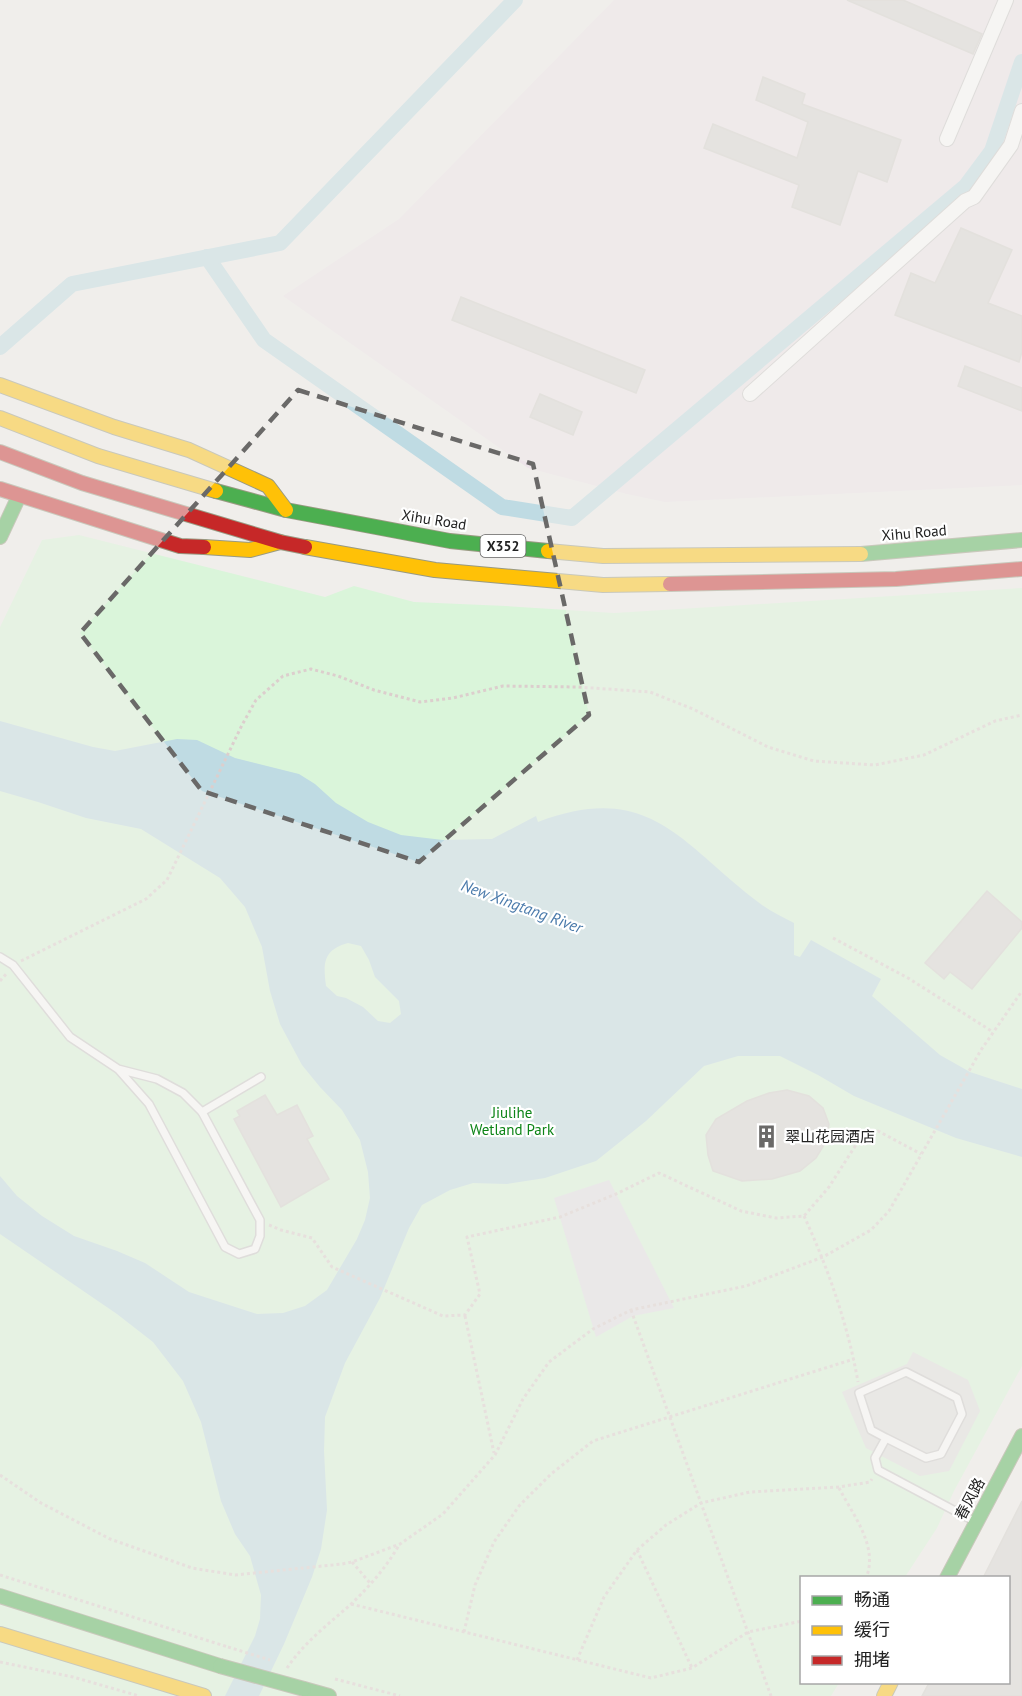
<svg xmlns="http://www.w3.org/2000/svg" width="1022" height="1696" viewBox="0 0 1022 1696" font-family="'PT Sans','Noto Sans SC',sans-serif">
<rect width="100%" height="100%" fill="#f0eeeb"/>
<polygon fill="#ede4e9" points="614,0 1022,0 1022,485 665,502 627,494 528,468 283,296 399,219"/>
<polygon fill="#daf5da" points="79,535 325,597 354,586 414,602 506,606 614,613 1022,588 1022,1366 954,1491 937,1528 905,1577 802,1578 802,1682 839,1683 831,1696 0,1696 0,627 42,540"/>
<polygon fill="#e0dfde" points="913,1352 968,1380 980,1411 949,1471 920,1476 866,1448 842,1392 907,1364"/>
<polygon fill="#e2e1e5" points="609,1180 674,1308 633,1316 596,1337 554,1198"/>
<path fill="#bfdbe3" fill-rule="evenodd" d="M 0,721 L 93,747 L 115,751 L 177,739 L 197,740 L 235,758 L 299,774 L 315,784 L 336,803 L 368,822 L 401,835 L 443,840 L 492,839 L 536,816 L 538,822 C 652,779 682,846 762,905 C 772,912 783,917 794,923 L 794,955 L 800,957 L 811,940 L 881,979 L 872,996 L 940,1055 L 970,1072 L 1022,1089 L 1022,1157 L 956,1138 L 854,1096 L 818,1075 L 780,1056 L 738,1056 L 704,1066 L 646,1121 L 596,1161 L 545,1178 L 507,1184 L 473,1183 L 450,1190 L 422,1205 L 409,1228 L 380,1298 L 345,1363 L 325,1417 L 324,1451 L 327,1510 L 321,1549 L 312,1577 L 284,1644 L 259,1696 L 225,1696 L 255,1636 L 260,1619 L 261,1595 L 250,1556 L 235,1534 L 221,1501 L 201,1422 L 183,1381 L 153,1342 L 117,1314 L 0,1234 L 0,1176 L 17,1196 L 42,1216 L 74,1236 L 117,1251 L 145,1263 L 189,1292 L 257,1314 L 283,1313 L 305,1306 L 327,1290 L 357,1239 L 365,1220 L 370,1198 L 368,1172 L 360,1140 L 342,1110 L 320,1087 L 302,1065 L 280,1024 L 270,991 L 262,947 L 245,907 L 220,878 L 141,829 L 86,818 L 38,802 L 0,791 ZM 348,943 L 361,946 L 369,960 L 375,977 L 399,1001 L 401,1014 L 390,1023 L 378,1021 L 363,1007 L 346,998 L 337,996 L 326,986 C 323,963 323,950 348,943 Z"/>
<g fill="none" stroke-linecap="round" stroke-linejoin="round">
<g stroke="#bfdbe3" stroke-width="16">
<polyline points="207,257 264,340 502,507 572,518 966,186 992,151 1022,62"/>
<polyline points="0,347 72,284 280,243 515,0"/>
</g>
</g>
<g fill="#d7d4d2" stroke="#d3d0cc" stroke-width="1.5">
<polygon points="847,0 903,0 982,34 973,54"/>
<polygon points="763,77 805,94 802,104 901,140 887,182 858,171 840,225 792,207 799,185 704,148 713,124 797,158 808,122 756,100"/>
<polygon points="961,228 1012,250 988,303 1022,316 1022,352 1019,362 895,315 911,273 935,283"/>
<polygon points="461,297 645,370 636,393 452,320"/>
<polygon points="965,366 1022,388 1022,411 958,386"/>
<polygon points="540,394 582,412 573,435 530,417"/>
<polygon points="987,891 1022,922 1022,928 972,989 950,972 944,979 925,963"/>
<polygon points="787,1090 809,1096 823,1108 829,1124 827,1140 816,1158 800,1171 772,1179 742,1181 713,1171 708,1155 706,1135 716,1119 747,1101 769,1093"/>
<polygon points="265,1095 277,1115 297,1105 313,1136 307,1139 329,1179 281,1207 234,1119 240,1116 237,1111"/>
<polygon points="1022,1501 1022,1696 922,1696 929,1683 1008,1683 1008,1578 983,1578"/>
</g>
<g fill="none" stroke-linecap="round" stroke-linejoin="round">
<defs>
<g id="lane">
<polyline points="0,957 13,965 70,1037 118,1069 149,1104 225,1247 239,1254 255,1249 260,1236 260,1220 202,1112 183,1093 157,1079 118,1069"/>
<polyline points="202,1112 261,1077"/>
<polyline points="886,1438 871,1430 859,1393 906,1372 957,1398 962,1414 941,1454 926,1458 886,1438 875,1458 878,1470 974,1521"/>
</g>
<g id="street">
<polyline points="947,139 1006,0"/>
<polyline points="750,394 965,201 974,197 1011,145 1022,111"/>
</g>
<g id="fast">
<polyline points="216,491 286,510 450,541 548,551"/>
<polyline points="0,537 19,496"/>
<polyline points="861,554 1022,540"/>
<polyline points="947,1578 1022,1436"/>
<polyline points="0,1596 220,1666"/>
<polyline points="304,1689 329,1696"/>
</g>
<g id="slow">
<polyline points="0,385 114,427 189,450 268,486 286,510"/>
<polyline points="0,418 98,456 216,491"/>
<polyline points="204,547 250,550 280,542"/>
<polyline points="305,547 435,570 603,585 670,584"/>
<polyline points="548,551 603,556 861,554"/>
<polyline points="0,1634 204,1696"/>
<polyline points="884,1696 891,1682"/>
</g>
<g id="jam">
<polyline points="0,452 82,483 280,542 305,547"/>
<polyline points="0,489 180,546 204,547"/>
<polyline points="670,584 896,579 1022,569"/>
</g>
</defs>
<use href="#lane" stroke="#c9c8c7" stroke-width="10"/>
<use href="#street" stroke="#c9c8c7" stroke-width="16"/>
<use href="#fast" stroke="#999a82" stroke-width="16"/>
<use href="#slow" stroke="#999a82" stroke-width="16"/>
<use href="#jam" stroke="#999a82" stroke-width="16"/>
<g stroke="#dccecd" stroke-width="3" stroke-dasharray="3 3" stroke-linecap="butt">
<polyline points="833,938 908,978 993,1032"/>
<polyline points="21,961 146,899 167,880 242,725 256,700 283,676 311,669 338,676 374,690 420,702 453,698 503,686 578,687 650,692 693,709 768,747 814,761 875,765 924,755 995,721 1022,715"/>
<polyline points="0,981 7,973"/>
<path d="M 804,1216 C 828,1268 848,1325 858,1382"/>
<polyline points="269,1225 281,1230 312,1238 332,1267 443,1316 465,1315 480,1294 467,1237 560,1217 616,1194 659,1173 741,1211 776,1218 804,1216 829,1187 859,1140 878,1131 921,1154"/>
<polyline points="631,1310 771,1696"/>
<polyline points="465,1316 494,1453"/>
<polyline points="0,1475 41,1503 110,1539 192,1568 235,1575 342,1564 352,1562 400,1544 443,1514 495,1455 523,1399 549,1362 593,1329 631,1310 746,1286 823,1257 871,1230 889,1211 981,1050 1022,991"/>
<path d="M 839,1488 C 853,1515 879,1547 866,1578"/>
<polyline points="637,1550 692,1668"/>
<polyline points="352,1562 370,1583"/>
<polyline points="0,1575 228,1647"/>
<polyline points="351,1604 651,1678 692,1668 748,1632 802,1621"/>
<polyline points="464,1632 475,1585 494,1542 519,1506 551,1474 593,1441 854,1359"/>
<polyline points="577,1660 604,1597 637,1550 666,1525 701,1503 750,1492 839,1487 870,1482 872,1479"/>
<polyline points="0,1662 73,1677 139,1696"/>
<path d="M 287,1668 C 303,1644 327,1625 349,1606 C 368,1588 386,1568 399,1545"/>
<polyline points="335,1679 400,1696"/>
</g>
<use href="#lane" stroke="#fdfcfc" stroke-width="7"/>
<use href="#street" stroke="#fdfcfc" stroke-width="14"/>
<use href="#fast" stroke="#4caf50" stroke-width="14"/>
<use href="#slow" stroke="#ffc107" stroke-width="14"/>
<use href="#jam" stroke="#c62828" stroke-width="14"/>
<defs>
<polyline id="fast-bridge" points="220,1666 304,1689"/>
</defs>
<use href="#fast-bridge" stroke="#999a82" stroke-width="16" stroke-linecap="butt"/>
<polyline stroke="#dccecd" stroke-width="3" stroke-dasharray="3 3" stroke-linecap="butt" points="228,1647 270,1660"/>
<use href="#fast-bridge" stroke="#4caf50" stroke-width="14"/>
</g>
<path d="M0 0H1022V1696H0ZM 298,390 L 533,464 L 589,715 L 419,862 L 202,791 L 80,633 Z" fill="#f0eeeb" fill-opacity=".55" fill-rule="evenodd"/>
<path fill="none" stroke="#6a6968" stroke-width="4.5" stroke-dasharray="12 8" stroke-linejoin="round" d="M 298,390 L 533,464 L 589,715 L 419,862 L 202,791 L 80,633 Z"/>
<defs>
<symbol id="building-bare" viewBox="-9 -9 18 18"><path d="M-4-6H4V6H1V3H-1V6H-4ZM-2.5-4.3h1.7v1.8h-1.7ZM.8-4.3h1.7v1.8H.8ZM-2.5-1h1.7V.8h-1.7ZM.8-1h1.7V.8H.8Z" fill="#6a6968" stroke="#fff" stroke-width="2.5" paint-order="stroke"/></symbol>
</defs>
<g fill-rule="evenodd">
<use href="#building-bare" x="750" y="1120" width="33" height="33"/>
</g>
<g text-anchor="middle" stroke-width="4.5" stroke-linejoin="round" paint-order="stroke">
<rect fill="#fff" stroke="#646464" stroke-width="1.5" x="480.5" y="535" width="45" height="22" rx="4.5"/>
<g font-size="14" font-weight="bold" fill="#222">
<text x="503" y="551">X352</text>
</g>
<g font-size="15" fill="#222" stroke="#fff">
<text transform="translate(434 520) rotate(9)" y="5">Xihu Road</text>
<text transform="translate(914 533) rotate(-5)" y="5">Xihu Road</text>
<text transform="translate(970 1499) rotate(-62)" y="5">春风路</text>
</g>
<g font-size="15" fill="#0c8416" stroke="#fff">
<text x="512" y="1118">Jiulihe<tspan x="512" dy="17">Wetland Park</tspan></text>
</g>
<g font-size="15" fill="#222" stroke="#fff" text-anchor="start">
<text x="785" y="1142">翠山花园酒店</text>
</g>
<g font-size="16" font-style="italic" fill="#4a7aab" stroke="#fff">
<text transform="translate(522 906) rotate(20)" y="6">New Xingtang River</text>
</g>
</g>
<rect x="800" y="1576" width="210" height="108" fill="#ffffff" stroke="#a7a7a7" stroke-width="1.5"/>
<rect x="812" y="1596" width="30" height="9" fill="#4caf50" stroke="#a7a7a7" stroke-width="1.5"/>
<text x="854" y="1606" font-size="18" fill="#222222">畅通</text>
<rect x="812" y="1626" width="30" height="9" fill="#ffc107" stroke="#a7a7a7" stroke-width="1.5"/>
<text x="854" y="1636" font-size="18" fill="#222222">缓行</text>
<rect x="812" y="1656" width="30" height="9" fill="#c62828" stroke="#a7a7a7" stroke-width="1.5"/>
<text x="854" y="1666" font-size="18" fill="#222222">拥堵</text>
</svg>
